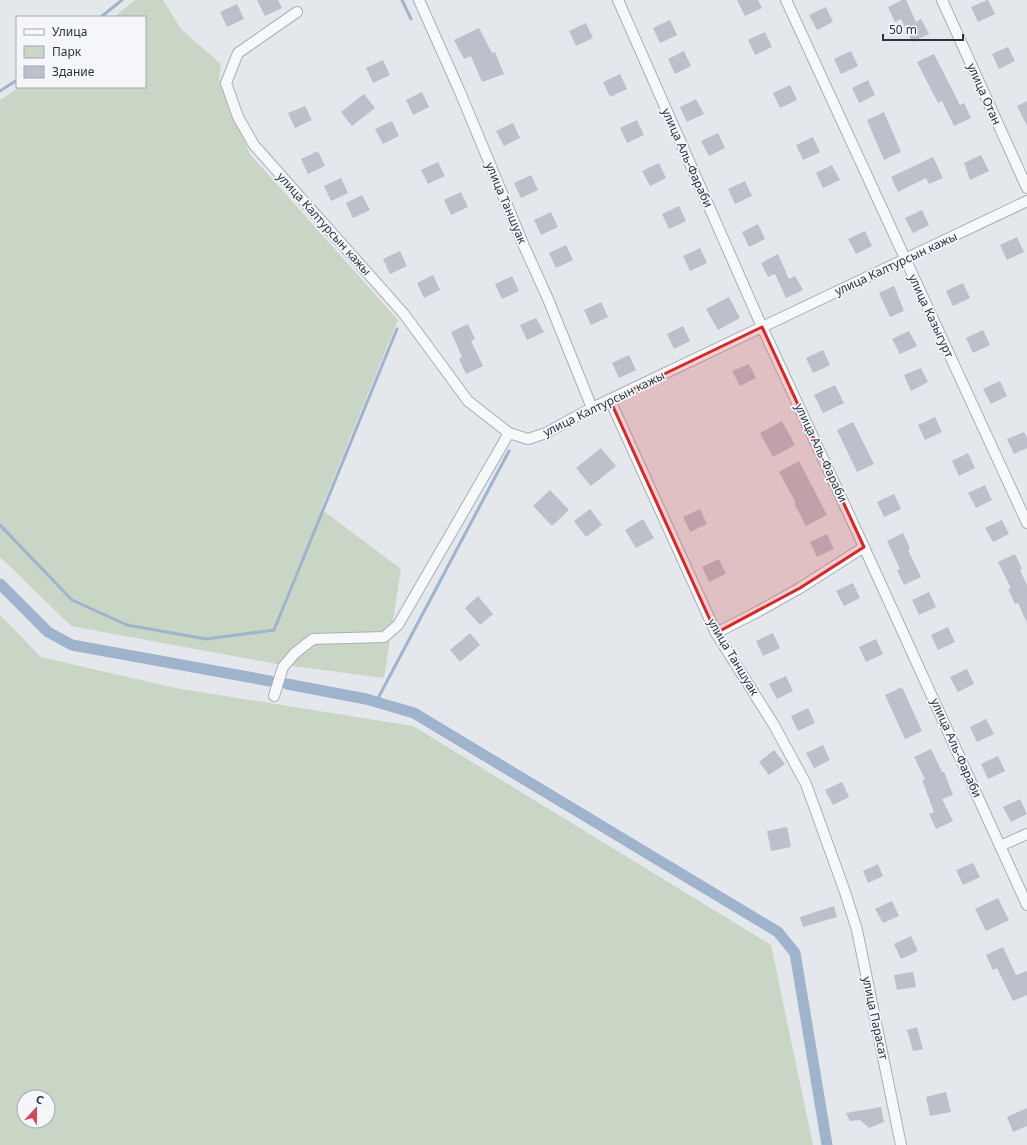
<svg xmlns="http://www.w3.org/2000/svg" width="1027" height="1145" viewBox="0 0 1027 1145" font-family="'Noto Sans',sans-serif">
<rect width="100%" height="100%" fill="#e4e7ec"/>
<g fill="#c9d6c5" fill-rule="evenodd">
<polygon points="135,0 163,0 181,29 221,64 219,80 250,154 398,320 321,509 401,569 384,678 277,664 71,626 0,557 0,100 20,87 145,87 145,17 114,17"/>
<path d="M 0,615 L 41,657 L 175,688 L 413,726 L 771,945 L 813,1145 L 0,1145 ZM 24,1097 L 48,1097 L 48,1121 L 24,1121 Z"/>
</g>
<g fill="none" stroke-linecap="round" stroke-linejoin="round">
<g stroke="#9fb4cc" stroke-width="3">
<polyline points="402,0 411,19"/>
<polyline points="101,17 122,0"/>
<polyline points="0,91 17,80"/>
<polyline points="0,525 72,600 127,625 206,639 274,630 397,329"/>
<polyline points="376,702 509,451"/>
</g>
<g stroke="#9fb4cc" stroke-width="11">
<polyline points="0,584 48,632 72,645 270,681"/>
<polyline points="287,684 366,699 414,713 778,932 795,953 827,1145"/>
</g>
</g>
<g fill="#bbc0ca">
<polygon points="257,0 278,0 282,8 265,16"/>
<polygon points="737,0 758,0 762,8 745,16"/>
<polygon points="902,0 906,0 916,22 921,19 929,34 912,42 901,19 895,22 888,7"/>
<polygon points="987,0 988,0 995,14 978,22 971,7"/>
<polygon points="237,4 244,19 227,27 220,12"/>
<polygon points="826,7 833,22 817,30 809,15"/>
<polygon points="670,20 677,35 660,43 653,28"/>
<polygon points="586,23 593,38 576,46 569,31"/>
<polygon points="479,28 492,53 495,52 504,74 482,82 471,56 464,59 454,40"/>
<polygon points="765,32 772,47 755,55 748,40"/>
<polygon points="1008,47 1015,61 999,69 992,54"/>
<polygon points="684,51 691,66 675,74 668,59"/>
<polygon points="851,51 858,66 841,74 834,59"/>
<polygon points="934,54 960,105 964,103 971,118 954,126 942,101 938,103 917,62"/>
<polygon points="383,60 390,75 373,83 366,68"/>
<polygon points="620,74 627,89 610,97 603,82"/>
<polygon points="868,80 875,95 859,103 852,88"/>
<polygon points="790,85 797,100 780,108 773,93"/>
<polygon points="422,92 429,107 413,115 406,100"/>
<polygon points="364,94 375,108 352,126 341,112"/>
<polygon points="696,99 704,114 687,122 680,107"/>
<polygon points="1027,101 1027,126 1017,106"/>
<polygon points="305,106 312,120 295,128 288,113"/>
<polygon points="884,112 901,152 884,160 867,120"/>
<polygon points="637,120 644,135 627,143 620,128"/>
<polygon points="392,121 399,136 383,144 375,129"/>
<polygon points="513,123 520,138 504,146 496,131"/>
<polygon points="718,133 725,148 709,156 701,141"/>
<polygon points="813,137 820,152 803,160 796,145"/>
<polygon points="318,151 325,166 308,174 301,159"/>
<polygon points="981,155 989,171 970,180 964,163"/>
<polygon points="933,157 943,178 929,184 926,178 898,192 891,177"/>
<polygon points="438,162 445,176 428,184 421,170"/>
<polygon points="659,163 666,178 650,186 642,171"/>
<polygon points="832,165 840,180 823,188 816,173"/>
<polygon points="531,175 538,190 521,198 514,183"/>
<polygon points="341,178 348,193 331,201 324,186"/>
<polygon points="745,181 752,196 735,204 728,189"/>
<polygon points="461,192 468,207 451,215 444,200"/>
<polygon points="362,195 370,210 353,218 346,203"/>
<polygon points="679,206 686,221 669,229 662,214"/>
<polygon points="922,210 929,225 913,233 905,218"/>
<polygon points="551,212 558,227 541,235 534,220"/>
<polygon points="758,224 765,239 749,247 742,232"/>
<polygon points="865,231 872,246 856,254 848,239"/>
<polygon points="1017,237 1024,252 1007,260 1000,245"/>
<polygon points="566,245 573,260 556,268 549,253"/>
<polygon points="700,248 707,263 690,271 683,256"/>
<polygon points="400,251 407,266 390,274 383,259"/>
<polygon points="778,254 789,279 795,276 803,290 786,298 775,274 768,277 761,263"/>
<polygon points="433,275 440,290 424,298 417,283"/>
<polygon points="512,276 519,291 502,299 495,284"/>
<polygon points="963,283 970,298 953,306 946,291"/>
<polygon points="894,286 904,311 890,317 879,293"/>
<polygon points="729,297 740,318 718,330 706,309"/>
<polygon points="601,302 608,317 591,325 584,310"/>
<polygon points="536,318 544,332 527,340 520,325"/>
<polygon points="468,324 475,339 471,341 483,366 466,374 459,359 462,357 451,332"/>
<polygon points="683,326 690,341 674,349 667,334"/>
<polygon points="983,330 990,345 973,353 966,338"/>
<polygon points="909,331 917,346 900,354 892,339"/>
<polygon points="823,350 830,365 813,373 806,358"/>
<polygon points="629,355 636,370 619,378 612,363"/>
<polygon points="749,364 756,378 740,386 732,371"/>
<polygon points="921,368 928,382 911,391 904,375"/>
<polygon points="1000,381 1007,396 991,404 983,389"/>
<polygon points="835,385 844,403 823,413 814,395"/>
<polygon points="935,417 942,432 925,440 918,425"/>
<polygon points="782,421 795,445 773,457 760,433"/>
<polygon points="853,422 874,464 857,472 837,430"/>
<polygon points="1024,432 1027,438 1027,448 1014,454 1007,439"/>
<polygon points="601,448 616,466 591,486 576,468"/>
<polygon points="968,453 975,468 959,476 952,461"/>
<polygon points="799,461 827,515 806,526 794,503 796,503 779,472"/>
<polygon points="985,485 992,500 976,508 968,493"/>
<polygon points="550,490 569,510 552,526 533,506"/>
<polygon points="894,494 901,509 884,517 877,502"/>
<polygon points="590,509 602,525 586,537 574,521"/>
<polygon points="700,509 707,524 690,532 683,517"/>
<polygon points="643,519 654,538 636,548 625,530"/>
<polygon points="1002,520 1009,534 993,542 985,528"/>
<polygon points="903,533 910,548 908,550 921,577 904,585 897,570 900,569 887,541"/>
<polygon points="827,534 834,549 817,557 810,542"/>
<polygon points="1015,554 1022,569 1020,570 1027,585 1027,623 1018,603 1015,604 1008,589 1011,588 998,562"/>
<polygon points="719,559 726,574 709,582 702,567"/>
<polygon points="853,583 860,598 844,606 836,591"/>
<polygon points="929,592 936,607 919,615 912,600"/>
<polygon points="478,596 493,614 480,625 465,608"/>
<polygon points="948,627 955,642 938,650 931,635"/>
<polygon points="470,633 480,645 460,662 450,650"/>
<polygon points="773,633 780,648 763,656 756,641"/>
<polygon points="876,639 883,654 866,662 859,647"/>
<polygon points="967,669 974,684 958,692 950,677"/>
<polygon points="786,676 793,691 777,699 769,684"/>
<polygon points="902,687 922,731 905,739 885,695"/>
<polygon points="808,708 815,723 798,731 791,716"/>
<polygon points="986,719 994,734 977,742 970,727"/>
<polygon points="823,745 830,760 814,768 806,753"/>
<polygon points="931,749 942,772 944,772 953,795 942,799 953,821 936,829 929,814 934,812 922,780 925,779 914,757"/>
<polygon points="774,750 785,764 769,775 759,762"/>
<polygon points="998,756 1005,771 988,779 981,764"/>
<polygon points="842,782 849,797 833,805 825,790"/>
<polygon points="1020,799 1027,814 1011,822 1003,807"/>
<polygon points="787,827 791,847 771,851 767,831"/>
<polygon points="973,863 980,877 963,885 956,870"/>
<polygon points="878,864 883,876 868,883 863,871"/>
<polygon points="998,898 1009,920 986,931 975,909"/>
<polygon points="892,901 899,916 883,923 875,909"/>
<polygon points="834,906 837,917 803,927 800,917"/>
<polygon points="911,936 918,951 901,959 894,944"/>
<polygon points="1003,947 1016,975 1027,971 1027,995 1013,1001 997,968 993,970 986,955"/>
<polygon points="913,972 916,987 897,990 894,975"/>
<polygon points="917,1027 923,1049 913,1051 907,1030"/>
<polygon points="946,1092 951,1112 930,1116 926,1097"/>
<polygon points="881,1107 884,1122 869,1128 860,1120 850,1121 846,1113"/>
<polygon points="1027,1108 1027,1126 1013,1132 1007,1117"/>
</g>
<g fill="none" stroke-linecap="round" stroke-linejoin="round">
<defs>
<g id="minor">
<polyline points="419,0 460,92 524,246 548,299 592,408"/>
<polyline points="618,0 762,327 864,547 1027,905"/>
<polyline points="786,0 1027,523"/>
<polyline points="942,0 1027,188"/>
<polyline points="297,12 238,53 226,83 238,117 254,145 404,314 468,401 509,433 528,439 546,433 592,408 1027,201"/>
<polyline points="610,400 716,633 774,725 806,784 845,892 857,930 901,1145"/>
<polyline points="716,633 759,611 800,588 864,547"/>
<polyline points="274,696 283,667 295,653 313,639 384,637 398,625 509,433"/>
<polyline points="1000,846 1027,834"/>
</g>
</defs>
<use href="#minor" stroke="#a9aeb7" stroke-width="12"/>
<use href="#minor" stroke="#f7f8fa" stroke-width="10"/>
</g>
<path fill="#d62828" fill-opacity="0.2" stroke="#d62828" stroke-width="3" stroke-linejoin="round" d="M 762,327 L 864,547 L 800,588 L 716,633 L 610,400 Z"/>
<g text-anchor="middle" stroke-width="3.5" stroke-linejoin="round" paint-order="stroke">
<g font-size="12" fill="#2b3445" stroke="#f4f6f9">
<text transform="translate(984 94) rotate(66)" y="4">улица Отан</text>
<text transform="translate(687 158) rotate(66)" y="4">улица Аль-Фараби</text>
<text transform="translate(506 203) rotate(67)" y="4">улица Таншуак</text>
<text transform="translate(324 224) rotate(48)" y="4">улица Калтурсын кажы</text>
<text transform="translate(896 264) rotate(-25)" y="4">улица Калтурсын кажы</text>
<text transform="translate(931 316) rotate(65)" y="4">улица Казыгурт</text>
<text transform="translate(604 404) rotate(-26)" y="4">улица Калтурсын кажы</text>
<text transform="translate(821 453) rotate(65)" y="4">улица Аль-Фараби</text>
<text transform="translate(733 657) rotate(59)" y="4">улица Таншуак</text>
<text transform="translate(956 748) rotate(66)" y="4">улица Аль-Фараби</text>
<text transform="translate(875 1018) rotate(78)" y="4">улица Парасат</text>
</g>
</g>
<rect x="16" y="16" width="130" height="72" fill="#f4f6f9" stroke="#a4a8b1"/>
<rect x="24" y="29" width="20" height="6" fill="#f7f8fa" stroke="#a4a8b1"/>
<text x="52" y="36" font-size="12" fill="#2b3445">Улица</text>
<rect x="24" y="46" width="20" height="12" fill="#c9d6c5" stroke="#a4a8b1"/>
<text x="52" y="56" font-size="12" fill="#2b3445">Парк</text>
<rect x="24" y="66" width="20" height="12" fill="#bbc0ca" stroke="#a4a8b1"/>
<text x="52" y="76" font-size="12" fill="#2b3445">Здание</text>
<g transform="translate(36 1109) rotate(22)"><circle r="19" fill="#f4f6f9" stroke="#a4a8b1"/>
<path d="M0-3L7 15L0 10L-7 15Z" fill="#d1495b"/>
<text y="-6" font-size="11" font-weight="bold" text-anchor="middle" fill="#2b3445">С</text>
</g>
<path d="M883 34v6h80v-6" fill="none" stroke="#2b3445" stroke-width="2"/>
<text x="889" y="34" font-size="12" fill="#2b3445" stroke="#f4f6f9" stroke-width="3" paint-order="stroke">50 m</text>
</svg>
